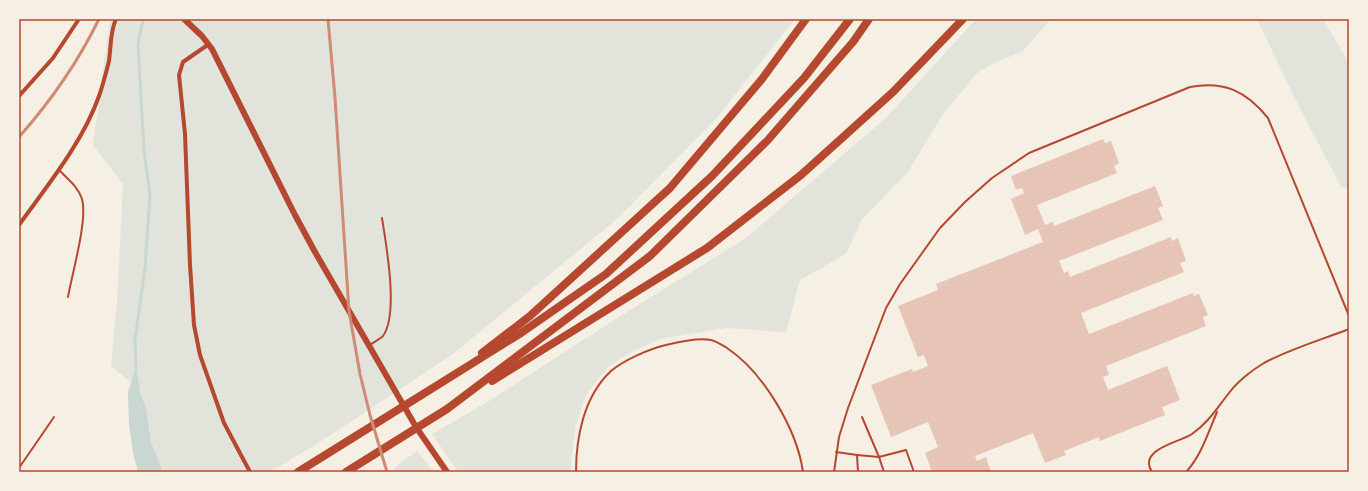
<svg xmlns="http://www.w3.org/2000/svg" width="1368" height="491" viewBox="0 0 1368 491" font-family="Rubik,sans-serif">
<rect width="100%" height="100%" fill="#f6efe4"/>
<g fill="#e2e4dc">
<polygon points="110,19 795,19 715,120 617,219 453,354 320,442 270,472 163,472 151,442 146,408 141,391 111,366 117,302 123,184 93,145"/>
<polygon points="976,19 1051,19 1022,52 994,63 978,72 943,114 908,172 862,219 846,254 800,280 786,332 726,328 660,339 628,354 607,368 586,395 576,424 571,461 571,472 458,472 432,434 484,404 622,315 746,238 886,118"/>
<polygon points="1257,19 1323,19 1349,63 1349,74 1347,78 1349,81 1349,191 1340,185 1294,97"/>
<polygon points="417,451 434,472 395,472 394,468"/>
</g>
<polygon fill="#c9d6d2" points="136,366 140,391 146,408 151,442 163,472 138,472 133,453 129,423 128,392"/>
<g fill="none" stroke-linecap="round" stroke-linejoin="round">
<polyline stroke="#c9d6d2" stroke-width="3" points="136,368 135,340 145,267 150,195 144,151 138,44 143,19"/>
</g>
<polygon fill="#e6c5b7" points="1103,139 1105,143 1111,141 1119,163 1114,166 1117,173 1037,205 1045,225 1053,222 1054,226 1155,186 1163,206 1158,208 1163,220 1059,261 1064,273 1068,271 1070,277 1171,237 1172,241 1178,238 1186,261 1180,263 1184,272 1081,313 1089,334 1193,293 1194,296 1199,294 1208,315 1203,317 1206,326 1106,366 1109,375 1103,377 1108,390 1167,366 1180,400 1162,407 1165,415 1100,441 1099,437 1064,451 1066,455 1045,463 1033,433 975,456 977,461 986,457 991,472 932,472 925,453 938,447 928,422 891,437 871,385 912,369 913,372 928,366 924,355 918,357 898,306 938,290 936,284 1043,242 1038,229 1025,235 1011,199 1024,193 1022,188 1016,190 1011,176"/>
<g fill="none" stroke-linecap="round" stroke-linejoin="round">
<g stroke="#b5482f" stroke-width="2">
<path d="M 59,170 C 68,179 78,187 82,199 C 88,219 72,274 68,297"/>
<path d="M 370,345 C 374,342 380,339 383,336 C 399,314 386,244 382,218"/>
<polyline points="862,417 879,457 906,450 914,472"/>
<polyline points="836,452 857,455 858,472"/>
<polyline points="857,455 879,457 884,472"/>
<polyline points="19,468 54,417"/>
<path d="M 576,472 C 576,437 584,396 611,371 C 624,360 649,349 666,345 C 678,342 698,337 711,340 C 716,341 722,345 727,348 C 763,372 797,429 803,472"/>
<path d="M 834,472 L 839,437 L 848,408 L 886,308 L 900,284 L 940,228 L 965,202 L 992,178 L 1029,153 L 1190,87 C 1225,81 1246,91 1268,118 L 1349,316"/>
<path d="M 1152,472 C 1137,449 1181,442 1192,434 C 1208,423 1217,408 1229,393 C 1237,382 1252,370 1264,363 C 1290,349 1321,340 1349,329"/>
<path d="M 1186,472 C 1201,456 1208,433 1217,412"/>
</g>
<g stroke="#b5482f" stroke-width="4">
<polyline points="209,44 183,62 179,75 185,134 190,265 194,325 200,355 224,423 250,472"/>
<polyline points="19,96 53,58 79,19"/>
<path d="M 19,225 C 47,186 83,142 99,96 C 103,85 106,73 109,61 C 111,47 110,32 116,19"/>
</g>
<polyline stroke="#b5482f" stroke-width="6" points="184,19 202,36 212,49 295,215 315,252 416,427 447,472"/>
<g stroke="#b5482f" stroke-width="8">
<polyline points="482,353 530,316 670,188 762,79 806,19"/>
<polyline points="492,381 707,248 801,175 893,92 963,19"/>
<polyline points="298,472 521,333 606,274 712,176 804,78 850,19"/>
<polyline points="346,472 447,409 650,256 767,141 853,42 869,19"/>
</g>
<g stroke="#cf8b77" stroke-width="3">
<polyline points="328,19 335,98 349,311 360,374 370,415 387,472"/>
<path d="M 19,137 C 51,101 78,62 99,19"/>
</g>
</g>
<rect width="1368" height="491" fill="none" stroke="#f6efe4" stroke-width="40"/>
<rect x="20" y="20" width="1328" height="451" fill="none" stroke="#b5482f" stroke-width="1.5"/>
</svg>
